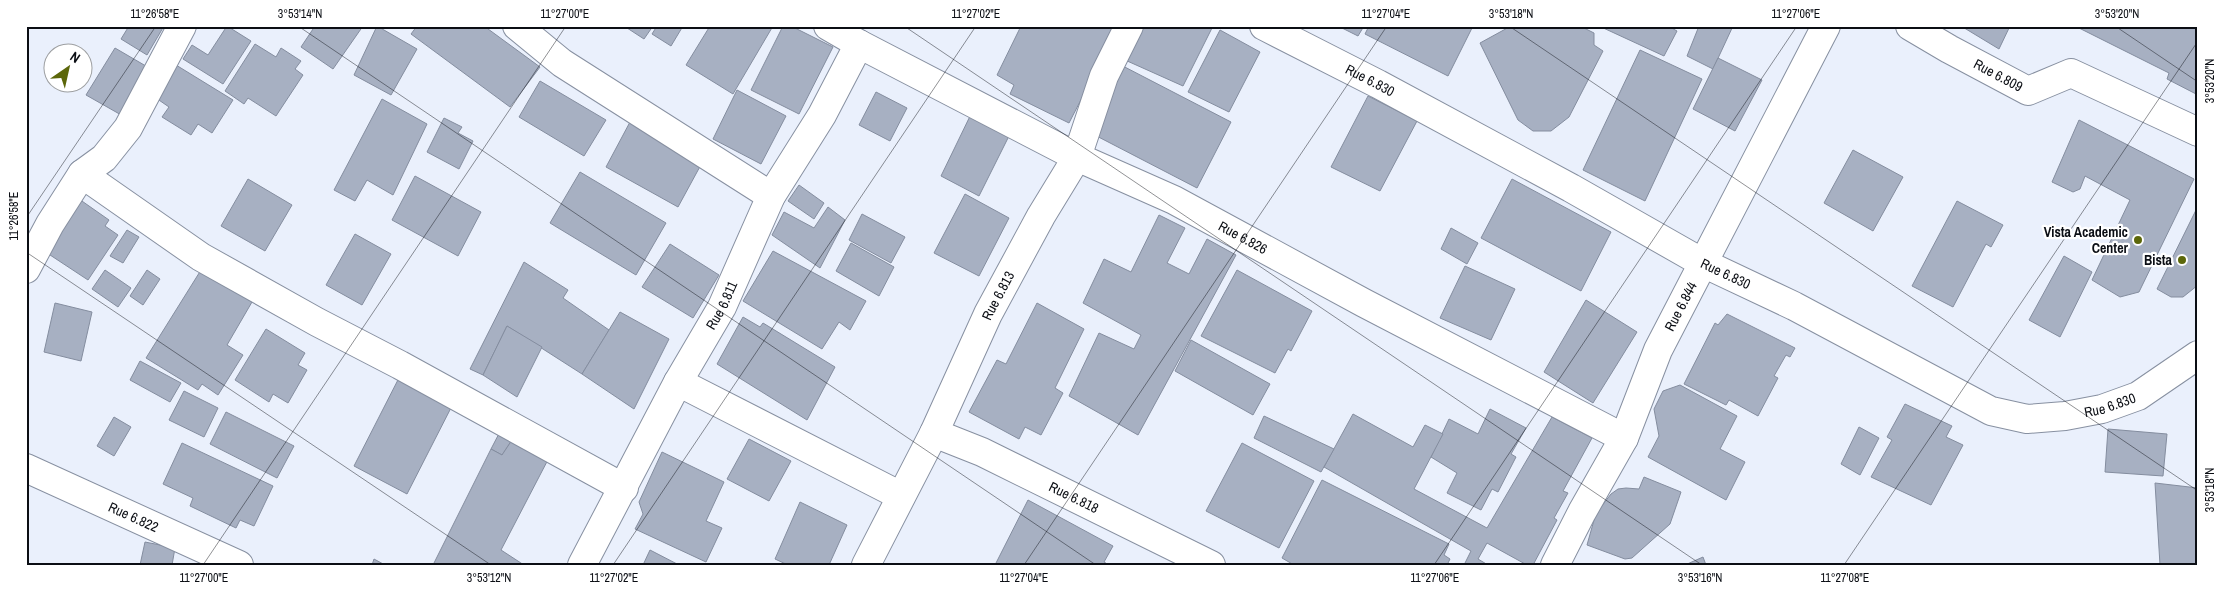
<svg xmlns="http://www.w3.org/2000/svg" width="2224" height="591" viewBox="0 0 2224 591" font-family="'Archivo Narrow',sans-serif">
<rect width="100%" height="100%" fill="#eaf0fc"/>
<g fill="#a7b0c2" stroke="#848d9f">
<polygon points="129,26 164,26 147,55 121,39"/>
<polygon points="227,26 251,41 223,84 183,59 192,45 208,55"/>
<polygon points="315,26 363,26 333,69 301,47"/>
<polygon points="377,26 417,49 391,95 354,75"/>
<polygon points="417,26 484,26 540,67 510,107 411,34"/>
<polygon points="624,26 653,26 644,39"/>
<polygon points="657,26 683,26 671,46 652,34"/>
<polygon points="710,26 773,26 733,94 686,65"/>
<polygon points="783,26 791,26 833,47 799,114 751,90"/>
<polygon points="1021,26 1119,26 1069,123 1010,94 1014,85 997,75"/>
<polygon points="1143,26 1213,26 1183,86 1125,60"/>
<polygon points="1338,26 1364,26 1358,36"/>
<polygon points="1369,26 1473,26 1448,76 1365,34"/>
<polygon points="1511,26 1580,26 1594,33 1594,45 1603,51 1569,117 1551,131 1533,131 1518,120 1480,43"/>
<polygon points="1599,26 1668,26 1677,31 1664,56"/>
<polygon points="1699,26 1733,26 1713,69 1687,56"/>
<polygon points="1961,26 2010,26 1999,49"/>
<polygon points="2075,26 2198,26 2198,95 2167,79 2169,73"/>
<polygon points="1220,30 1260,52 1229,112 1188,92"/>
<polygon points="255,44 276,57 281,48 301,61 295,69 303,75 276,116 248,98 244,104 225,91"/>
<polygon points="115,48 151,69 123,116 86,95"/>
<polygon points="1640,50 1702,79 1645,201 1583,170"/>
<polygon points="1718,58 1762,80 1735,131 1693,109"/>
<polygon points="1117,63 1231,122 1197,188 1085,130"/>
<polygon points="176,65 233,100 212,133 198,124 191,135 162,117 169,107 156,98"/>
<polygon points="540,81 606,120 584,156 519,117"/>
<polygon points="737,90 786,116 761,164 713,139"/>
<polygon points="876,92 907,108 890,141 859,125"/>
<polygon points="1368,96 1417,121 1380,191 1331,167"/>
<polygon points="382,99 427,124 393,195 367,180 355,201 334,190"/>
<polygon points="973,110 1012,130 979,196 941,176"/>
<polygon points="444,118 462,127 458,133 473,141 459,169 427,152"/>
<polygon points="2079,120 2194,179 2139,292 2120,297 2092,280 2130,200 2085,176 2080,189 2073,192 2052,182"/>
<polygon points="630,122 703,161 678,207 606,167"/>
<polygon points="1853,150 1903,177 1873,231 1824,203"/>
<polygon points="580,172 666,223 636,275 550,223"/>
<polygon points="415,176 481,212 458,256 392,220"/>
<polygon points="248,179 292,205 265,251 221,226"/>
<polygon points="1512,179 1611,232 1581,291 1481,238"/>
<polygon points="799,185 824,203 814,219 788,201"/>
<polygon points="965,194 1009,218 979,276 934,253"/>
<polygon points="79,199 109,220 105,226 118,235 88,280 44,251"/>
<polygon points="1957,201 2003,225 1991,247 1986,244 1953,307 1912,286"/>
<polygon points="2198,206 2198,285 2183,297 2171,297 2157,289"/>
<polygon points="828,207 845,220 820,268 772,235 784,212 814,228"/>
<polygon points="862,214 905,237 891,263 849,240"/>
<polygon points="1159,215 1185,228 1167,263 1189,274 1207,239 1236,255 1138,435 1069,396 1099,333 1134,349 1141,335 1083,303 1104,259 1131,272"/>
<polygon points="1451,228 1478,243 1467,264 1441,249"/>
<polygon points="127,230 139,237 123,263 110,256"/>
<polygon points="355,234 391,254 362,305 326,285"/>
<polygon points="851,243 894,267 879,296 836,271"/>
<polygon points="670,244 719,275 693,318 642,287"/>
<polygon points="773,251 866,301 850,330 839,322 822,349 743,301"/>
<polygon points="2064,256 2092,272 2060,337 2029,320"/>
<polygon points="524,262 568,290 563,298 609,330 582,374 507,326 483,375 470,369"/>
<polygon points="1465,266 1515,289 1491,340 1440,318"/>
<polygon points="105,270 131,288 118,307 92,289"/>
<polygon points="147,270 160,279 143,305 130,296"/>
<polygon points="201,270 252,302 227,345 243,355 218,395 202,384 198,390 146,358"/>
<polygon points="1237,270 1312,311 1291,351 1288,349 1275,373 1201,336"/>
<polygon points="1586,300 1637,332 1593,403 1544,372"/>
<polygon points="55,303 92,312 81,361 44,352"/>
<polygon points="1037,303 1084,329 1055,388 1063,393 1041,435 1025,427 1019,439 969,412 997,360 1006,364"/>
<polygon points="620,312 669,339 634,409 582,374"/>
<polygon points="1727,314 1795,348 1790,357 1786,355 1774,376 1778,378 1758,416 1729,400 1726,405 1684,384 1715,323 1718,325"/>
<polygon points="743,317 760,327 763,323 835,367 807,420 717,364"/>
<polygon points="507,326 542,347 517,397 483,375"/>
<polygon points="266,329 305,353 298,365 307,370 288,403 273,394 269,402 235,380"/>
<polygon points="1191,340 1270,384 1253,415 1175,371"/>
<polygon points="140,361 181,383 170,402 130,380"/>
<polygon points="402,372 455,400 407,494 354,466"/>
<polygon points="1680,385 1737,416 1720,449 1745,462 1726,500 1648,457 1659,436 1654,409 1663,391"/>
<polygon points="184,391 218,408 204,437 169,420"/>
<polygon points="1905,404 1952,426 1946,437 1963,445 1931,505 1871,477 1892,440 1887,437"/>
<polygon points="1490,409 1526,428 1511,454 1516,457 1498,492 1492,489 1481,510 1447,493 1457,473 1431,457 1449,419 1478,434"/>
<polygon points="226,412 294,446 277,478 210,444"/>
<polygon points="1353,414 1413,447 1425,425 1443,434 1414,489 1487,528 1552,417 1592,438 1563,491 1568,493 1554,518 1557,520 1533,565 1527,565 1487,543 1478,559 1488,565 1464,565 1471,551 1324,467"/>
<polygon points="1264,416 1334,449 1321,472 1254,438"/>
<polygon points="114,417 131,427 114,456 97,446"/>
<polygon points="504,424 512,440 502,455 491,449"/>
<polygon points="1859,427 1879,438 1860,475 1841,464"/>
<polygon points="2108,429 2167,434 2163,476 2105,472"/>
<polygon points="749,439 791,461 769,501 727,479"/>
<polygon points="512,440 552,452 501,550 524,565 433,565 491,449 502,455"/>
<polygon points="182,443 273,486 254,526 240,520 236,528 190,506 193,498 163,484"/>
<polygon points="1242,443 1314,481 1279,548 1206,511"/>
<polygon points="662,452 724,482 706,521 722,528 706,562 635,529 643,514 639,502"/>
<polygon points="1644,477 1681,492 1670,524 1632,558 1625,559 1587,545 1598,506 1601,507 1611,494 1618,489 1626,488 1639,489"/>
<polygon points="1322,480 1449,544 1444,555 1450,559 1447,565 1294,565 1282,558"/>
<polygon points="2155,483 2198,488 2198,565 2160,565"/>
<polygon points="1028,500 1113,546 1104,562 1109,565 995,565"/>
<polygon points="800,502 847,525 829,565 788,565 775,559"/>
<polygon points="145,542 175,548 172,565 140,565"/>
<polygon points="650,550 679,565 643,565"/>
<polygon points="1703,557 1706,565 1685,565"/>
<polygon points="374,559 385,565 372,565"/>
</g>
<g fill="none" stroke-linecap="round" stroke-linejoin="round">
<defs>
<g id="minor">
<polyline points="517,26 562,63 771,196"/>
<path id="s1" d="M 828,26 L 859,44 L 1077,157 L 1174,200 L 1364,303 L 1624,438"/>
<path id="s2" d="M 1264,26 L 1378,84 L 1571,188 L 1703,263 L 1794,306 L 1991,411 L 2027,419 L 2065,416 L 2102,409 L 2138,396 L 2198,355"/>
<path id="s3" d="M 1910,26 L 1949,49 L 2028,91 L 2071,73 L 2198,132"/>
<polyline points="82,174 201,257 317,322 400,365 624,488"/>
<polyline points="26,269 50,224 82,174 104,158 128,128 182,26"/>
<polyline points="678,382 901,496"/>
<path id="s4" d="M 934,433 L 982,452 L 1211,565"/>
<path id="s5" d="M 26,468 L 239,565"/>
<path id="s6" d="M 582,565 L 678,382 L 722,307 L 771,196 L 822,115 L 859,44"/>
<path id="s7" d="M 866,565 L 934,433 L 988,314 L 1041,216 L 1077,157 L 1104,76 L 1129,26"/>
<path id="s8" d="M 1555,565 L 1582,512 L 1624,438 L 1658,350 L 1826,26"/>
</g>
</defs>
<use href="#minor" stroke="#8790a1" stroke-width="30"/>
<use href="#minor" stroke="#fff" stroke-width="28"/>
</g>
<path fill="none" stroke="#0b0e14" stroke-width="1" stroke-opacity="0.45" d="M 298,26 L 1096,565M 904,26 L 1702,565M 1509,26 L 2198,491M 2115,26 L 2198,82M 26,218 L 156,26M 26,252 L 491,565M 203,565 L 566,26M 613,565 L 976,26M 1024,565 L 1387,26M 1434,565 L 1797,26M 1844,565 L 2198,41"/>
<g fill="#5c670a" stroke="#fff" stroke-width="2">
<circle cx="2138" cy="240" r="5"/>
<circle cx="2182" cy="260" r="5"/>
</g>
<g text-anchor="middle" stroke-width="4.5" stroke-linejoin="round" paint-order="stroke">
<g font-size="14" fill="#0b0e14" stroke="#fff">
<text dy="5" stroke="none"><textPath href="#s3" startOffset="101">Rue 6.809</textPath></text>
<text dy="5" stroke="none"><textPath href="#s2" startOffset="119">Rue 6.830</textPath></text>
<text dy="5" stroke="none"><textPath href="#s1" startOffset="466">Rue 6.826</textPath></text>
<text dy="5" stroke="none"><textPath href="#s2" startOffset="524">Rue 6.830</textPath></text>
<text dy="5" stroke="none"><textPath href="#s7" startOffset="300">Rue 6.813</textPath></text>
<text dy="5" stroke="none"><textPath href="#s6" startOffset="295">Rue 6.811</textPath></text>
<text dy="5" stroke="none"><textPath href="#s8" startOffset="288">Rue 6.844</textPath></text>
<text dy="5" stroke="none"><textPath href="#s2" startOffset="944">Rue 6.830</textPath></text>
<text dy="5" stroke="none"><textPath href="#s4" startOffset="154">Rue 6.818</textPath></text>
<text dy="5" stroke="none"><textPath href="#s5" startOffset="118">Rue 6.822</textPath></text>
</g>
<g font-size="14" font-weight="bold" fill="#0b0e14" stroke="#fff" text-anchor="end">
<text x="2128" y="237">Vista Academic<tspan x="2128" dy="16">Center</tspan></text>
<text x="2172" y="265">Bista</text>
</g>
</g>
<rect width="2224" height="591" fill="none" stroke="#ffffff" stroke-width="55"/>
<g transform="translate(68 68) rotate(34)"><circle r="24" fill="#ffffff" stroke="#9d9fa1"/>
<path d="M0-4L9 19L0 12L-9 19Z" fill="#5c670a"/>
<text y="-8" font-size="14" font-weight="bold" text-anchor="middle" fill="#0b0e14">N</text>
</g>
<rect x="28" y="28" width="2168" height="536" fill="none" stroke="#0b0e14" stroke-width="2"/>
<g font-size="12" text-anchor="middle" fill="#0b0e14">
<text x="155" y="18">11°26'58"E</text>
<text x="300" y="18">3°53'14"N</text>
<text x="565" y="18">11°27'00"E</text>
<text x="976" y="18">11°27'02"E</text>
<text x="1386" y="18">11°27'04"E</text>
<text x="1511" y="18">3°53'18"N</text>
<text x="1796" y="18">11°27'06"E</text>
<text x="2117" y="18">3°53'20"N</text>
<text transform="translate(2210 81) rotate(-90)" y="4">3°53'20"N</text>
<text transform="translate(14 216) rotate(-90)" y="4">11°26'58"E</text>
<text transform="translate(2210 490) rotate(-90)" y="4">3°53'18"N</text>
<text x="204" y="582">11°27'00"E</text>
<text x="489" y="582">3°53'12"N</text>
<text x="614" y="582">11°27'02"E</text>
<text x="1024" y="582">11°27'04"E</text>
<text x="1435" y="582">11°27'06"E</text>
<text x="1700" y="582">3°53'16"N</text>
<text x="1845" y="582">11°27'08"E</text>
</g>
</svg>
